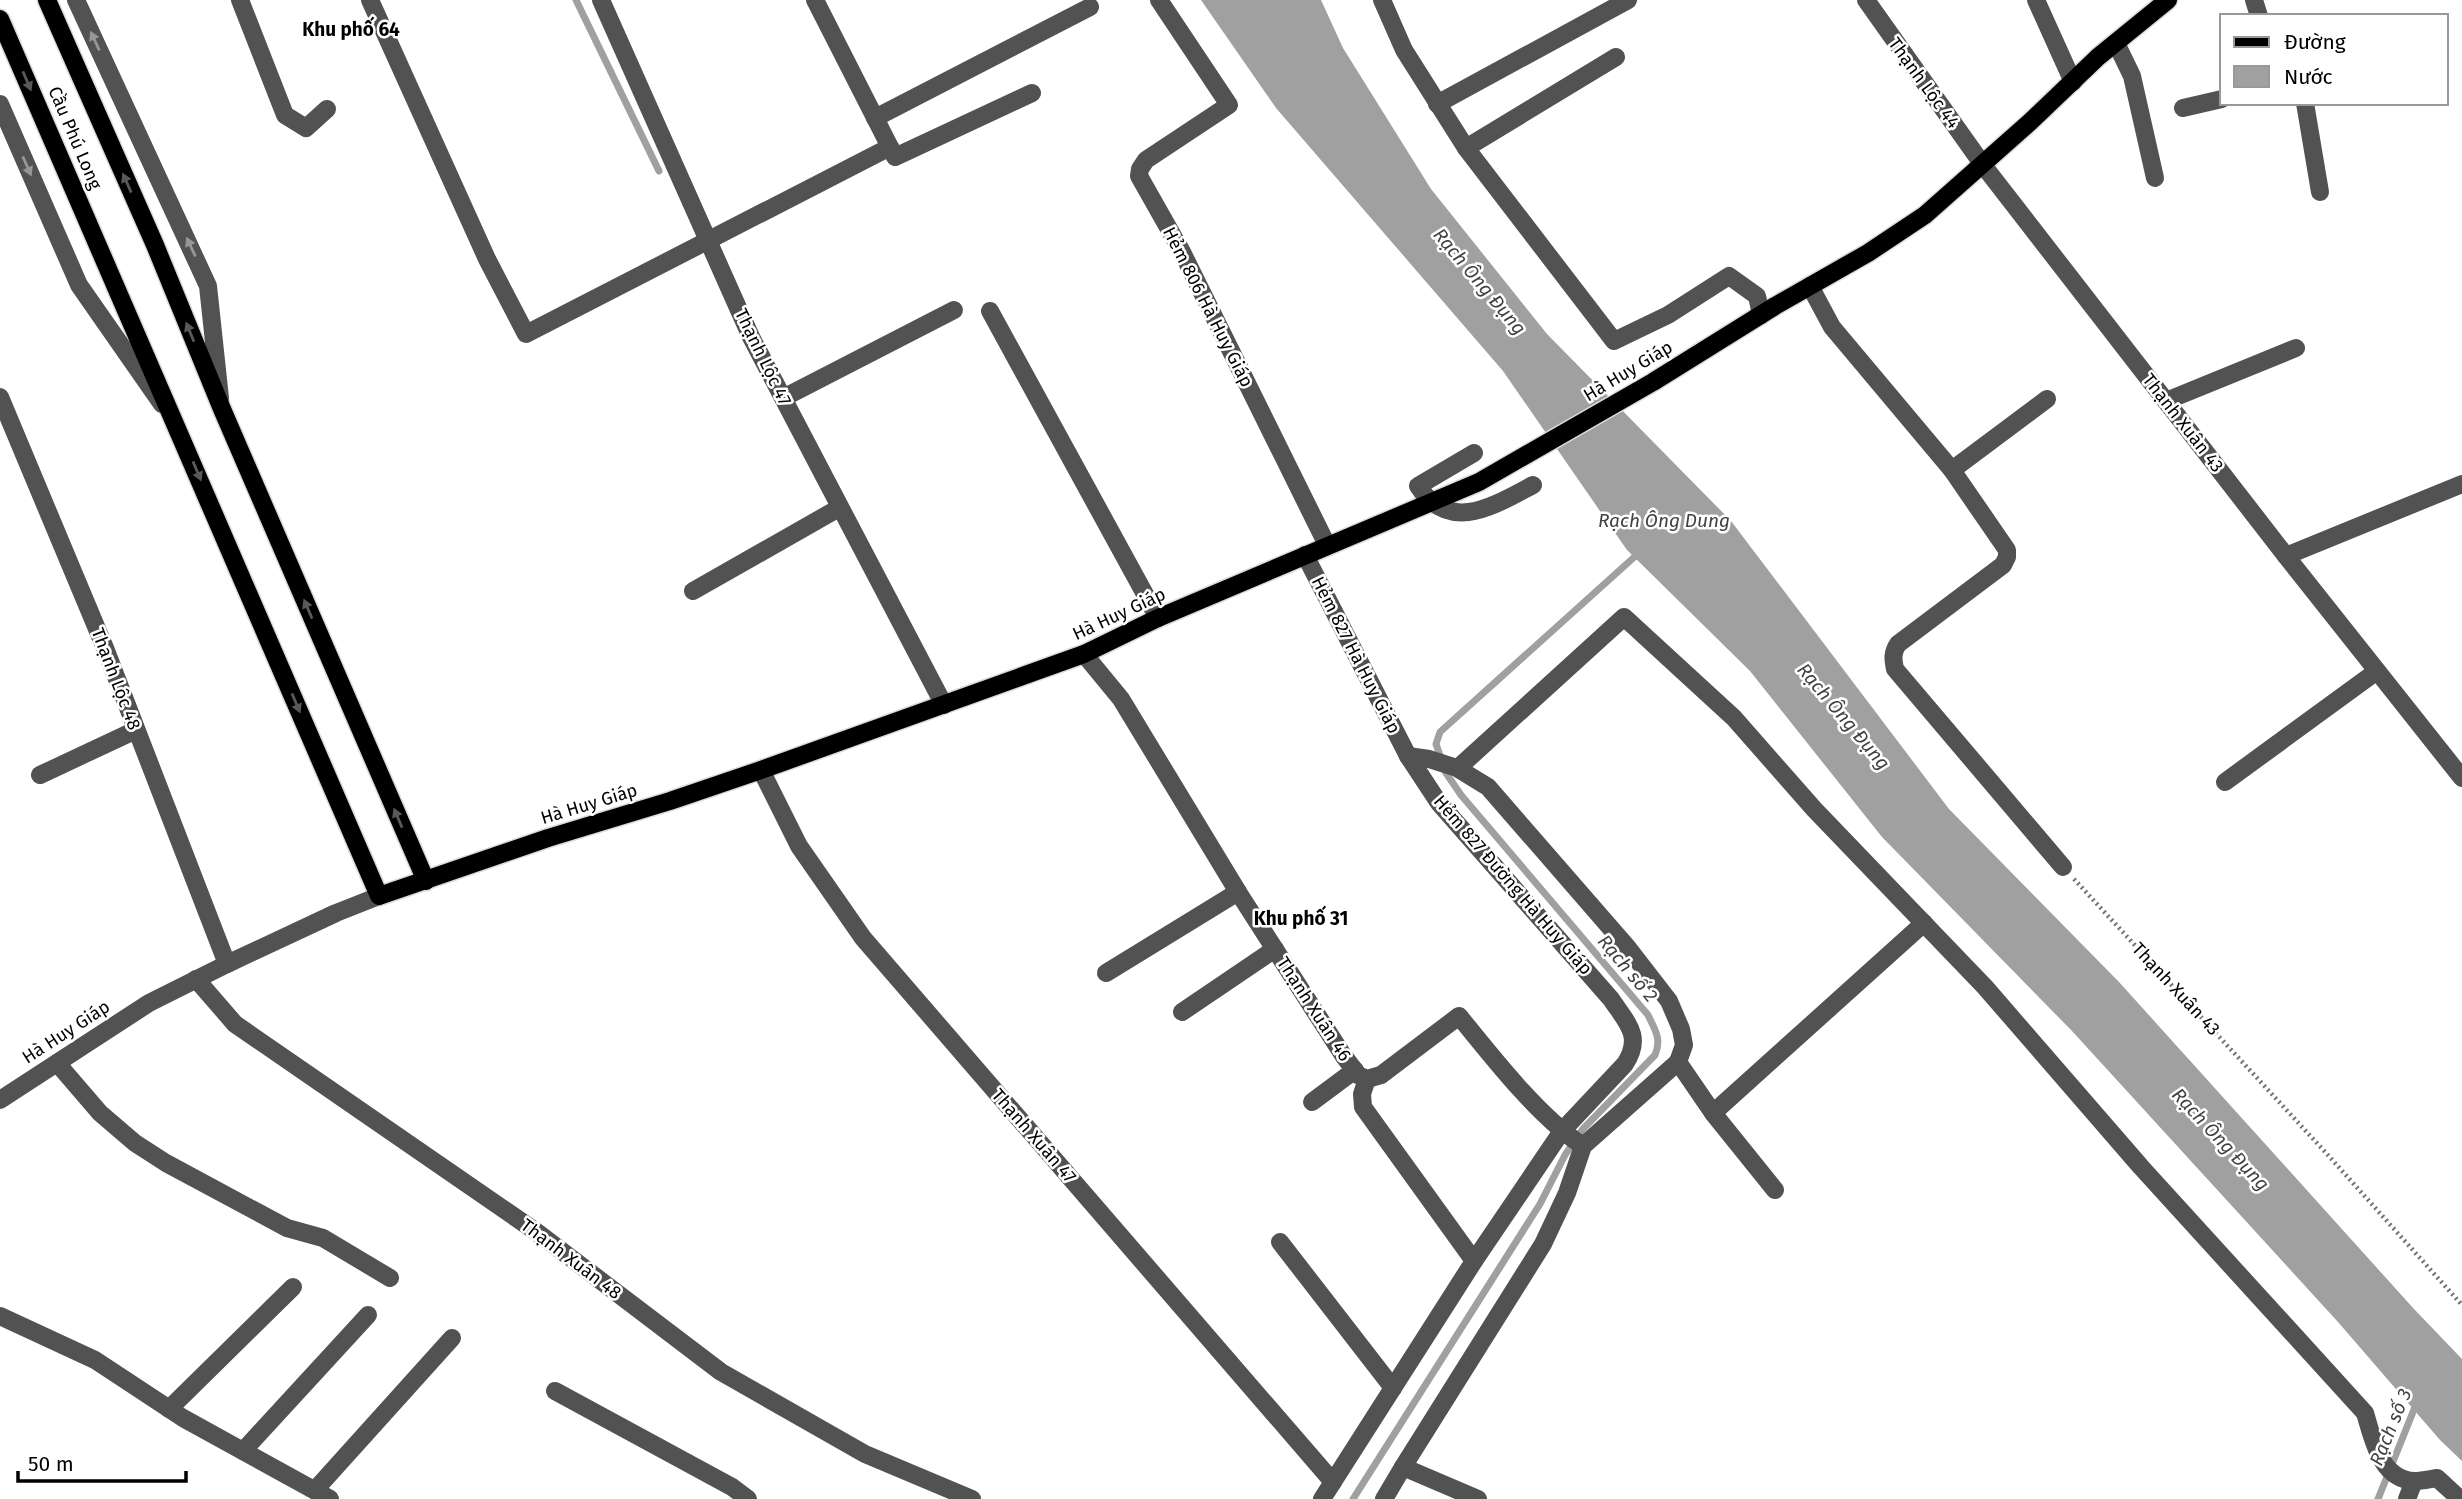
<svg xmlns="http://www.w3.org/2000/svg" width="2462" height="1499" viewBox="0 0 2462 1499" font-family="'Fira Sans',sans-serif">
<rect width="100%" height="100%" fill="#fff"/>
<polygon fill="#a0a0a0" points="1201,0 1321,0 1343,48 1431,189 1547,334 1731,521 1949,809 2119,982 2414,1309 2462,1359 2462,1461 2440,1440 2338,1322 2072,1031 1882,837 1750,671 1627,550 1503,371 1276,108"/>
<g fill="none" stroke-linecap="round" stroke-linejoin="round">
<g stroke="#a0a0a0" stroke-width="7">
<polyline points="576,0 659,171"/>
<path d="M 1353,1499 L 1540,1204 L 1565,1155 L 1582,1130 L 1655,1055 C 1662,1039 1655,1030 1648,1015 L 1461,795 L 1446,773 L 1436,744 L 1440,732 L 1641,551"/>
<polyline points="2378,1499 2417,1402"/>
</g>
<defs>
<g id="major">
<polyline points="47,0 155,245 222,409 426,881"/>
<polyline points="0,19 379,896 548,838 670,801 761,770 1084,654 1158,618 1479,482 1653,382 1775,306 1868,253 1925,215 2030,122 2098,57 2168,0"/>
</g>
</defs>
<use href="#major" stroke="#dbdbdb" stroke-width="21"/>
<polyline stroke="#747474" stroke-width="4.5" stroke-dasharray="2 3.5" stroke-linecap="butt" points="2074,879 2327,1154 2462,1305"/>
<g stroke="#525252" stroke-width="18">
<polyline points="76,0 208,286 220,398"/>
<polyline points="240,0 285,115 306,128 327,109"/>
<polyline points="370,0 487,259 526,334 890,147"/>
<polyline points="601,0 751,337 944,705"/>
<polyline points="815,0 895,157 1032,93"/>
<polyline points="1159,0 1229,105 1146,160 1140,169 1139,176 1182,252 1327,545"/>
<polyline points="1382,0 1404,50 1466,148 1614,341 1668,315 1729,276 1757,296 1761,315"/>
<polyline points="1866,0 1983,165 2286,556 2462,778"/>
<polyline points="2036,0 2073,82"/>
<polyline points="2254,0 2259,16"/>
<polyline points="2116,43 2132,76 2155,178"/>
<polyline points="2305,103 2320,192"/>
<polyline points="0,104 79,285 162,404"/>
<polyline points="1437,104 1628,0"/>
<polyline points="2183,108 2222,99"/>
<polyline points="875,118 1090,7"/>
<polyline points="1466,148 1616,57"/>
<polyline points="1810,286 1832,327 1952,470 2047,399"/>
<polyline points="990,311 1158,618"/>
<polyline points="0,397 105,648 227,964"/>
<polyline points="783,398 954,310"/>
<polyline points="2166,401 2296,348"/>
<path d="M 1474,453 L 1418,486 C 1450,534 1493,506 1533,485"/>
<path d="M 1952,470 L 2007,550 L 2007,557 L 2003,565 L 1898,644 C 1892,653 1893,659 1895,669 L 2063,867"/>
<path d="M 1305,555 L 1408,756 L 1439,803 L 1611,999 C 1627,1023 1643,1036 1625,1064 L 1562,1131 L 1474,1261"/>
<polyline points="2286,556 2462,484"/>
<polyline points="693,591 839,508"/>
<path d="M 1084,654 L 1121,699 L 1238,892 L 1343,1055 L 1358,1075 L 1367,1079 L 1381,1075 L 1459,1016 C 1493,1058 1539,1117 1583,1146"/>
<polyline points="1408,756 1429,759 1457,768 1488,787 1628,948 1669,1001 1681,1029 1684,1045 1678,1062"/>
<path d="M 1458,768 L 1624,617 L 1734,718 L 1814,809 L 1985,987 L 2141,1167 L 2365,1413 C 2373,1439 2380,1479 2414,1481 C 2422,1481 2430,1479 2437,1478 L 2460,1499"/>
<polyline points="761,770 799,846 863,938 1333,1482"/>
<polyline points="40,775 136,730"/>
<polyline points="2225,782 2377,671"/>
<polyline points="1106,973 1238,892"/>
<polyline points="196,979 235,1024 538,1233 721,1372 865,1454 972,1499"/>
<polyline points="1182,1012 1275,949"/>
<polyline points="1678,1062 1713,1113 1775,1190"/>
<polyline points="57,1063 100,1113 135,1143 166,1163 287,1228 323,1238 390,1278"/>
<polyline points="0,1100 149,1003 227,964 336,913 379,896"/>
<polyline points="1312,1102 1355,1070"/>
<polyline points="1713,1113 1924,923"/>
<polyline points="1280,1242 1393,1388"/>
<polyline points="0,1316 95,1360 183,1418 330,1499"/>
<polyline points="555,1391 732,1487 748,1499"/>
<polyline points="169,1409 293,1287"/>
<polyline points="243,1451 368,1315"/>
<polyline points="1403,1467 1543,1244 1567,1193 1583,1146 1678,1062"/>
<polyline points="315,1490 452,1338"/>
<polyline points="1322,1499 1474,1261 1363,1107 1362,1094 1367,1079"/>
<polyline points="1384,1499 1403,1467 1478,1499"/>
<polyline points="2407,1499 2414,1481"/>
</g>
<use href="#major" stroke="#000" stroke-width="18"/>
</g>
<defs><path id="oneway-solid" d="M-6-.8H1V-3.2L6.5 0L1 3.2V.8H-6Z" transform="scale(1.75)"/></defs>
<g fill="#979797">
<use href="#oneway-solid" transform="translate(95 41) rotate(-115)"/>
<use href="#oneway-solid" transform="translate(27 166) rotate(66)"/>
<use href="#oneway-solid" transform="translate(191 247) rotate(-115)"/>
</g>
<g fill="#595959">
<use href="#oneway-solid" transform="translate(27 81) rotate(67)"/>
<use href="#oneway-solid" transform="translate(127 183) rotate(-114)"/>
<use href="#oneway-solid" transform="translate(190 332) rotate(-112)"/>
<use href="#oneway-solid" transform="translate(197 471) rotate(67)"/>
<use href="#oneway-solid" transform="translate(308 609) rotate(-113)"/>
<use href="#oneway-solid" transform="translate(296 703) rotate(67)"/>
<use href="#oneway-solid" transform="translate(398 818) rotate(-113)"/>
</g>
<g text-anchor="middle" stroke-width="5" stroke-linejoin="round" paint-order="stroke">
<g font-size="18" fill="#000" stroke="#fff">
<text transform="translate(1924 83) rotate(54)" y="6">Thạnh Lộc 44</text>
<text transform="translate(75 138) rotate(67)" y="6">Cầu Phú Long</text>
<text transform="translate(1208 307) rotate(63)" y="6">Hẻm 806 Hà Huy Giáp</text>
<text transform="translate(763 357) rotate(64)" y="6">Thạnh Lộc 47</text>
<text transform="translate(1628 371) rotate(-31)" y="6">Hà Huy Giáp</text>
<text transform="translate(2183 423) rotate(52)" y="6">Thạnh Xuân 43</text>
<text transform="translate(1119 614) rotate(-25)" y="6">Hà Huy Giáp</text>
<text transform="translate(1356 655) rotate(63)" y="6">Hẻm 827 Hà Huy Giáp</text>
<text transform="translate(116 679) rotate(69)" y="6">Thạnh Lộc 48</text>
<text transform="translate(589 804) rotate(-17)" y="6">Hà Huy Giáp</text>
<text transform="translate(1513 885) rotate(49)" y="6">Hẻm 827 Đường Hà Huy Giáp</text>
<text transform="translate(2176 989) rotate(47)" y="6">Thạnh Xuân 43</text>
<text transform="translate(1314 1009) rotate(57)" y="6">Thạnh Xuân 46</text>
<text transform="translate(66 1032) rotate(-33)" y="6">Hà Huy Giáp</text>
<text transform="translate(1034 1136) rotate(49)" y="6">Thạnh Xuân 47</text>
<text transform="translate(571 1259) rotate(37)" y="6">Thạnh Xuân 48</text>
</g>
<g font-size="19" font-weight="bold" fill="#000" stroke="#fff">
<text x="351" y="36">Khu phố 64</text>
<text x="1301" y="925">Khu phố 31</text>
</g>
<g font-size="19" font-style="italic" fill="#414141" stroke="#fff">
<text transform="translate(1480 281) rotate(50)" y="7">Rạch Ông Đụng</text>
<text x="1664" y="527">Rạch Ông Dung</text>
<text transform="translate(1844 716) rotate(50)" y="7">Rạch Ông Đụng</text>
<text transform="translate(1628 968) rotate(50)" y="7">Rạch số 2</text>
<text transform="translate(2221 1139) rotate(47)" y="7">Rạch Ông Đụng</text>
<text transform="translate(2390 1427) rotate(-68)" y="7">Rạch số 3</text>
</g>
</g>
<rect x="2220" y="14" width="228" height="91" fill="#ffffff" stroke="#999999" stroke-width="2"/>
<rect x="2234" y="37" width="35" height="10" fill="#000000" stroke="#999999" stroke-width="2"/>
<text x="2284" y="49" font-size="21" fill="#000000">Đường</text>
<rect x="2234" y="66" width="35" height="21" fill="#a0a0a0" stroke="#999999" stroke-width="2"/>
<text x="2284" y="84" font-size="21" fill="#000000">Nước</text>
<path d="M18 1471v10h168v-10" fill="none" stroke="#000000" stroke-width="3.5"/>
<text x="28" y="1471" font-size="21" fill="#000000" stroke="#ffffff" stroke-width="5" paint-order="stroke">50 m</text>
</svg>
